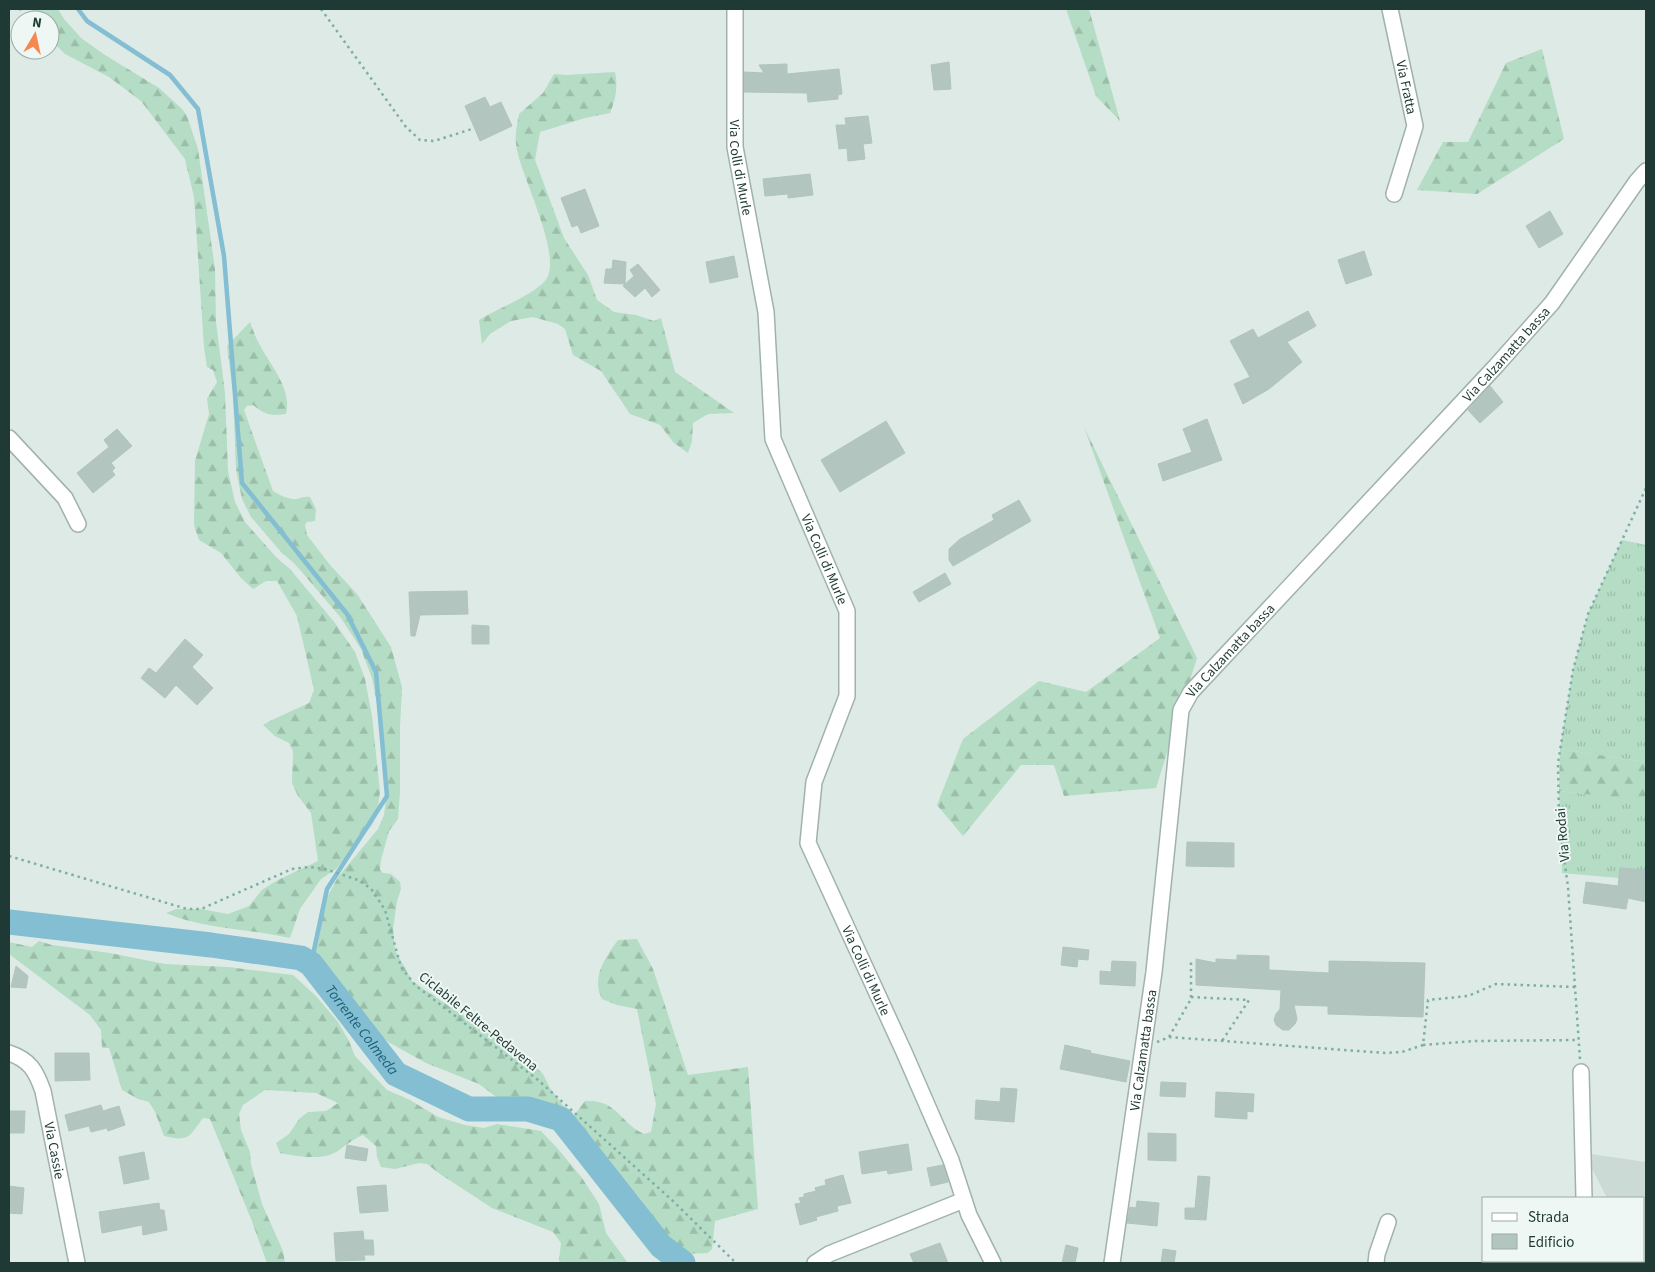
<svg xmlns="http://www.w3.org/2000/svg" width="1655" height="1272" viewBox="0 0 1655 1272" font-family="'Source Sans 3',sans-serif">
<defs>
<pattern id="grass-tufts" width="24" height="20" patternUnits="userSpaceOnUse" patternTransform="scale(1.25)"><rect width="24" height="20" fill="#b5dcc4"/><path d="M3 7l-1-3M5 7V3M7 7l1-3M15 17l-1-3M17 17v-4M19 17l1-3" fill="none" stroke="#9bbea9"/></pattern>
<pattern id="forest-firs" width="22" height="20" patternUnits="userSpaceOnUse" patternTransform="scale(1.25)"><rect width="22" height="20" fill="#b5dcc4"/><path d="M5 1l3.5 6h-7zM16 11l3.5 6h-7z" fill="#9bbea9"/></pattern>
</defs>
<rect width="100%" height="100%" fill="#deeae6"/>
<polygon fill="#ccdad5" points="1584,1153 1646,1162 1646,1263 1638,1263 1637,1261 1644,1261 1644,1198 1607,1198"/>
<g fill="url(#grass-tufts)">
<polygon points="1622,540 1646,545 1646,762 1560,749 1573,670 1588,614"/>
<polygon points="1559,791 1646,800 1646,870 1621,868 1619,878 1562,873"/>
</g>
<g fill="url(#forest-firs)">
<path d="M 32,9 L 58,9 L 64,19 L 81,38 L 105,55 L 159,88 L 182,109 L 187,116 L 198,149 L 215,269 L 216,322 L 225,393 L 228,471 L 235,502 L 245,522 L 277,558 L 290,569 L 335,623 L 355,652 L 365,679 L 372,716 L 380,792 L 377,813 L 372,825 L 336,869 L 321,879 L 300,909 L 290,938 C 248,928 206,930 166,913 L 176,909 L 201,909 L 228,914 L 249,906 L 262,890 L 276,881 L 318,861 L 311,813 L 298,796 L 292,783 L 293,751 L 289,743 L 275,736 L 263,725 C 278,716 293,711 309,703 L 314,690 L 297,616 L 277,581 L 266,581 L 253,589 L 241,578 L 221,553 L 199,540 L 194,525 L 195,461 L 209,414 L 207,399 L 217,382 L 213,370 L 207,367 L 204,347 L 194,197 L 185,159 L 141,101 L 109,77 L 65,54 L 50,39 L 50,20 L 35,20 Z"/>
<polygon points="1066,9 1089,9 1120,121 1096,96"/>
<polygon points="1542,49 1564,139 1477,194 1417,190 1443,142 1468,142 1506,63"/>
<path d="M 615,72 C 618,86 616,99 610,113 L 585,118 L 540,132 L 535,160 L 564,238 L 588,275 L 597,300 L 614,312 L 636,315 L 654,321 L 661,318 L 675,372 L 734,413 L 708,414 L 693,423 L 692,441 L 688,453 L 674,443 L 660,425 L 630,414 L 601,371 L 573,355 L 565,329 L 558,324 L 533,317 L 511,321 L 490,334 L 482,344 L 479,320 C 497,309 531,296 545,281 C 565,257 519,174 516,144 C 515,134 517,124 519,114 L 543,93 L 554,74 L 566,75 Z"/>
<path d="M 250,322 C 253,330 256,339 261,347 C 272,368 292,389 286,414 C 270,416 265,415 253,405 L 247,406 L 244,410 L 273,491 C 280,495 289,500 297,499 C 302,498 304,496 310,497 L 316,509 L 315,521 L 307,522 L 305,525 L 307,535 L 330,565 L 357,594 L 391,647 L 402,687 L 400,727 L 400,792 L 398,819 L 389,831 L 381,860 L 380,870 L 383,873 L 391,874 L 400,882 L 401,889 L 397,901 L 393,929 L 395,950 L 412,981 L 459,1013 L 484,1027 L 532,1063 L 543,1074 L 550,1088 L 565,1108 L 558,1122 L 546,1117 L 510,1113 L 495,1096 L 479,1084 L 426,1063 L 388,1042 L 353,1011 L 341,1011 L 326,993 L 310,969 L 315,938 L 326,899 L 338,877 L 378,829 L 384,815 L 387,792 L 379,715 L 372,678 L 361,649 L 341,618 L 295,564 L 282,553 L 251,517 L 242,499 L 236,470 L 233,393 L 227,346 Z"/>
<polygon points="1084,427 1197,658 1156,788 1064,796 1054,765 1021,765 963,836 937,805 963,739 1039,681 1086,692 1160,638"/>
<polygon points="1560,749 1646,762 1646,801 1559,791"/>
<path d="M 637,939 L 653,969 L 688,1075 L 748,1067 L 758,1209 L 715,1221 L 712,1249 L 708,1253 L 685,1254 L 675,1252 L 673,1263 L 643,1227 L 617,1191 L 581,1162 L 565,1142 L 566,1126 L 585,1101 C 617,1099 619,1122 644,1134 L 651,1132 L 656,1104 L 637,1009 L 617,1005 L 602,999 C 591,977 605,958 618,940 Z"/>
<path d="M 39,941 L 52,945 L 110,953 L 165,964 L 228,967 L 293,975 L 316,996 L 338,1022 L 349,1041 L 355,1056 L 387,1090 L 410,1100 L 438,1117 L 465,1125 L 484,1128 L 497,1124 L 541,1131 L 558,1149 L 582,1178 L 599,1204 L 606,1233 L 628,1263 L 560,1263 L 559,1260 L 561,1243 L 553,1232 L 492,1208 L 440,1174 L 427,1164 L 419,1163 L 395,1169 L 381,1167 L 377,1157 L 376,1146 L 363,1135 C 350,1140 343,1149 332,1154 C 317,1160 295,1156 280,1153 L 276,1143 L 289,1134 L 299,1119 L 308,1112 L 326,1111 L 338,1103 L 316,1093 L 265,1090 L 243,1105 L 239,1114 L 241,1130 L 250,1152 L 251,1164 L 262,1204 L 283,1251 L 285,1263 L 267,1263 L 251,1219 L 210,1119 L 203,1118 C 189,1137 189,1142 164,1136 L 155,1112 L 149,1102 L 138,1099 L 122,1090 L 109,1048 L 102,1048 L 101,1030 L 90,1015 L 9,954 L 9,942 L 32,947 Z"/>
</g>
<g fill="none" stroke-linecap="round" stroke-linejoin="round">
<polyline stroke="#83bed2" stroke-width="4.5" points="78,9 87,21 170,75 198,109 224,256 242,483 347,614 376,672 387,796 327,889 311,964"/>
<path stroke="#83bed2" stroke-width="25" id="s1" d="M 9,922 L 211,945 L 301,958 L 311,964 L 396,1074 L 469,1109 L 528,1109 L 561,1119 L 661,1246 L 683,1263"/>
</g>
<g fill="#b3c5bf" stroke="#b0c4bd">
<polygon points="949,62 951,89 934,90 931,65"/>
<polygon points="787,64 787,74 839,69 842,94 838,95 838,99 808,102 807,93 744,92 744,72 764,73 759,65"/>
<polygon points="485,97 490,107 501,102 512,126 480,141 465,106"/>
<polygon points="868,116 872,143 863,144 865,159 848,161 847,148 839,149 836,125 846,125 845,118"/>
<polygon points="810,174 813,195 788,198 788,194 765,196 763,179"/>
<polygon points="585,189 599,226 581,233 578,225 572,227 561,198"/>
<polygon points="1550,211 1563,234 1539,248 1526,226"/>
<polygon points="1364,251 1372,275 1346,284 1338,260"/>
<polygon points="734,256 738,277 710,283 706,262"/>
<polygon points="613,260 626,262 625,284 604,283 606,269 612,269"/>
<polygon points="638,264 660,290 652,297 645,288 635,297 623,286 634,276 630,270"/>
<polygon points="1308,311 1316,326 1287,342 1302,362 1269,389 1243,404 1234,384 1250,377 1230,341 1253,329 1258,338"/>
<polygon points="1490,386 1503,402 1480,423 1468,410"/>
<polygon points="1207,419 1222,460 1163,481 1158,464 1192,452 1183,429"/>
<polygon points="886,421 905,453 840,492 821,460"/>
<polygon points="117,429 132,446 111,463 115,468 112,471 115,475 93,493 77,473 109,447 104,440"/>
<polygon points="1019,500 1031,521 953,566 949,560 949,549 960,539 994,520 992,515"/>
<polygon points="945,573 951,584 919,602 913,592"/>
<polygon points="467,591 468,614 420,615 415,636 411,636 409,592"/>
<polygon points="472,625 489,626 489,644 472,644"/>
<polygon points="185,639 203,655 192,667 213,688 197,705 176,685 165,698 141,678 149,668 156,673"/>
<polygon points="1187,842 1234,843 1234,867 1186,866"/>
<polygon points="1620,868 1646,870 1646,902 1628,898 1626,909 1583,903 1586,882 1618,886"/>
<polygon points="1063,947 1089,950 1088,960 1078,959 1077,967 1061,965"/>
<polygon points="1237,955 1269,956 1269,970 1329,973 1329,961 1425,963 1423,1017 1328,1014 1328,1006 1294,1005 1297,1019 1295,1024 1289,1030 1283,1030 1276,1025 1274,1020 1276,1014 1280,1009 1281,990 1196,985 1196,959 1216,963 1216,959 1237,960"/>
<polygon points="1112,961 1136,962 1135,986 1100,984 1100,971 1111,972"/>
<polygon points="16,966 28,976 26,988 11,987"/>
<polygon points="1065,1045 1091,1051 1090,1053 1130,1061 1126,1082 1060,1069"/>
<polygon points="55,1053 89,1053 90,1080 55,1081"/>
<polygon points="1161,1082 1186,1083 1185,1097 1160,1096"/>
<polygon points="1001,1088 1017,1089 1014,1122 975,1119 976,1100 1000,1102"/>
<polygon points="1216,1092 1254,1094 1253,1112 1247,1111 1247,1119 1215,1117"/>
<polygon points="101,1105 103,1111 119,1106 125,1125 108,1131 107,1128 91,1132 89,1126 69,1131 65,1115"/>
<polygon points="9,1111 25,1111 24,1133 9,1133"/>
<polygon points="1148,1133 1176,1134 1176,1161 1148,1160"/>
<polygon points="908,1144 912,1170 888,1174 887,1170 862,1174 859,1152"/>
<polygon points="347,1145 368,1149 366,1161 345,1158"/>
<polygon points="144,1152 149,1179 124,1184 119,1157"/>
<polygon points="943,1165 948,1182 931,1186 927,1168"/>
<polygon points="843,1175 851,1203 837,1206 838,1211 816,1217 817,1220 800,1225 795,1204 801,1203 799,1198 804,1197 804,1194 816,1191 815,1188 826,1185 825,1180"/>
<polygon points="1198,1176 1210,1177 1206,1220 1185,1219 1185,1208 1195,1208"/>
<polygon points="386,1185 388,1211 360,1213 357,1187"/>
<polygon points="9,1186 24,1188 22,1214 9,1213"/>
<polygon points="1137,1201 1159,1203 1157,1226 1127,1223 1130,1207 1136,1208"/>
<polygon points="159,1203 160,1210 164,1210 167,1230 143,1235 142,1225 102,1233 99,1212"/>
<polygon points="363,1231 364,1240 373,1240 374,1255 364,1255 365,1260 336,1261 334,1233"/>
<polygon points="940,1243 948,1263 914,1263 910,1254"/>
<polygon points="1066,1245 1078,1248 1075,1263 1062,1263"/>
<polygon points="1163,1249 1176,1251 1174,1263 1161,1263"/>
</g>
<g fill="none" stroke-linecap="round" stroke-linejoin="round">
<defs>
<g id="minor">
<path id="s2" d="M 735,9 L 735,147 L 766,312 L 773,439 L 847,611 L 847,696 L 814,782 L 808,843 L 904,1052 L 951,1160 L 969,1215 L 993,1263"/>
<path id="s3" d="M 1390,9 L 1415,126 L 1394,194"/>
<polyline points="9,438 65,498 78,524"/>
<path id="s4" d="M 9,1053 C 30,1060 36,1071 43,1091 L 77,1263"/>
<polyline points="1581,1072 1584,1198"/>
<polyline points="815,1263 829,1254 964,1200"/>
<path id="s5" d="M 1112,1263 L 1154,972 L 1181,710 L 1191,692 L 1496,366 L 1552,303 L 1637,181 L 1646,171"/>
<polyline points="1376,1263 1377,1254 1388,1222"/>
<polyline points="1573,1263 1574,1261"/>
</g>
</defs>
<use href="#minor" stroke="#a1b2ad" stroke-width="18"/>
<g stroke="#7dafa4" stroke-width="2.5" stroke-dasharray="2.5 4" stroke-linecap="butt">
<polyline points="19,9 23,10"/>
<polyline points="321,9 406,127 420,140 434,141 472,129"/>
<polyline points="9,856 187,909 201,909 292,869 309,867 325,869 361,881 372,890 385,910 401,967 415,985 538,1080 673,1201 736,1263"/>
<polyline points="1575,987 1496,984 1468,996 1428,1000 1423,1045 1475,1041 1578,1040"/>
<polyline points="1191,997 1249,1000 1222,1041"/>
<polyline points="1169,1037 1191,999 1191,961"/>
<polyline points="1157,1042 1169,1037 1385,1053 1402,1052 1423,1045"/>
<polyline points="1580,1059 1568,887 1559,821 1558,763 1573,670 1588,614 1646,488"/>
</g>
<use href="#minor" stroke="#fff" stroke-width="15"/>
</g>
<g text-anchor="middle" stroke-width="4" stroke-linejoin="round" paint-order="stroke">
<g font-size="14" fill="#1f3a35" stroke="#eef7f3">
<text dy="5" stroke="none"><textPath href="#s3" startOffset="80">Via Fratta</textPath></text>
<text dy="5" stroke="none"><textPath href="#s2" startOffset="159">Via Colli di Murle</textPath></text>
<text dy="5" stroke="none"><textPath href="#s5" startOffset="1040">Via Calzamatta bassa</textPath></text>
<text dy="5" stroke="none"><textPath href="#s2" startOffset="564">Via Colli di Murle</textPath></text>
<text dy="5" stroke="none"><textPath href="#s5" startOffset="635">Via Calzamatta bassa</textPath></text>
<text transform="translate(1562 835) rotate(-95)" y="5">Via Rodai</text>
<text dy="5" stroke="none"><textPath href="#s2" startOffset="999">Via Colli di Murle</textPath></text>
<text transform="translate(479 1021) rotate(39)" y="5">Ciclabile Feltre-Pedavena</text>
<text dy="5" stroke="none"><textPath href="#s5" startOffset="215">Via Calzamatta bassa</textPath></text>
<text dy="5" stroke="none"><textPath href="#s4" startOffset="114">Via Cassie</textPath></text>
</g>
<g font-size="15" font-style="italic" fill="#185e77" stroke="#eef7f3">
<text dy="5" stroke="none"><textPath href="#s1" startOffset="389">Torrente Colmeda</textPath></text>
</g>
</g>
<rect width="1655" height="1272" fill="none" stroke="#1f3a35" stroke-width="20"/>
<rect x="1482" y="1197" width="162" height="65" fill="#eef7f3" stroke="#9baba7"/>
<rect x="1492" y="1213" width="25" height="8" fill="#ffffff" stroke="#9baba7"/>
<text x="1528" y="1222" font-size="15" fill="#1f3a35">Strada</text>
<rect x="1492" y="1234" width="25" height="15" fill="#b3c5bf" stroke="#9baba7"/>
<text x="1528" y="1247" font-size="15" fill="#1f3a35">Edificio</text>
<g transform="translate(35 35) rotate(9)"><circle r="24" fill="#eef7f3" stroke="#9baba7"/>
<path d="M0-4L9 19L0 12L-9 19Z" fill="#f6884f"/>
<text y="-8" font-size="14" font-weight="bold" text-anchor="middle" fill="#1f3a35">N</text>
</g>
</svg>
